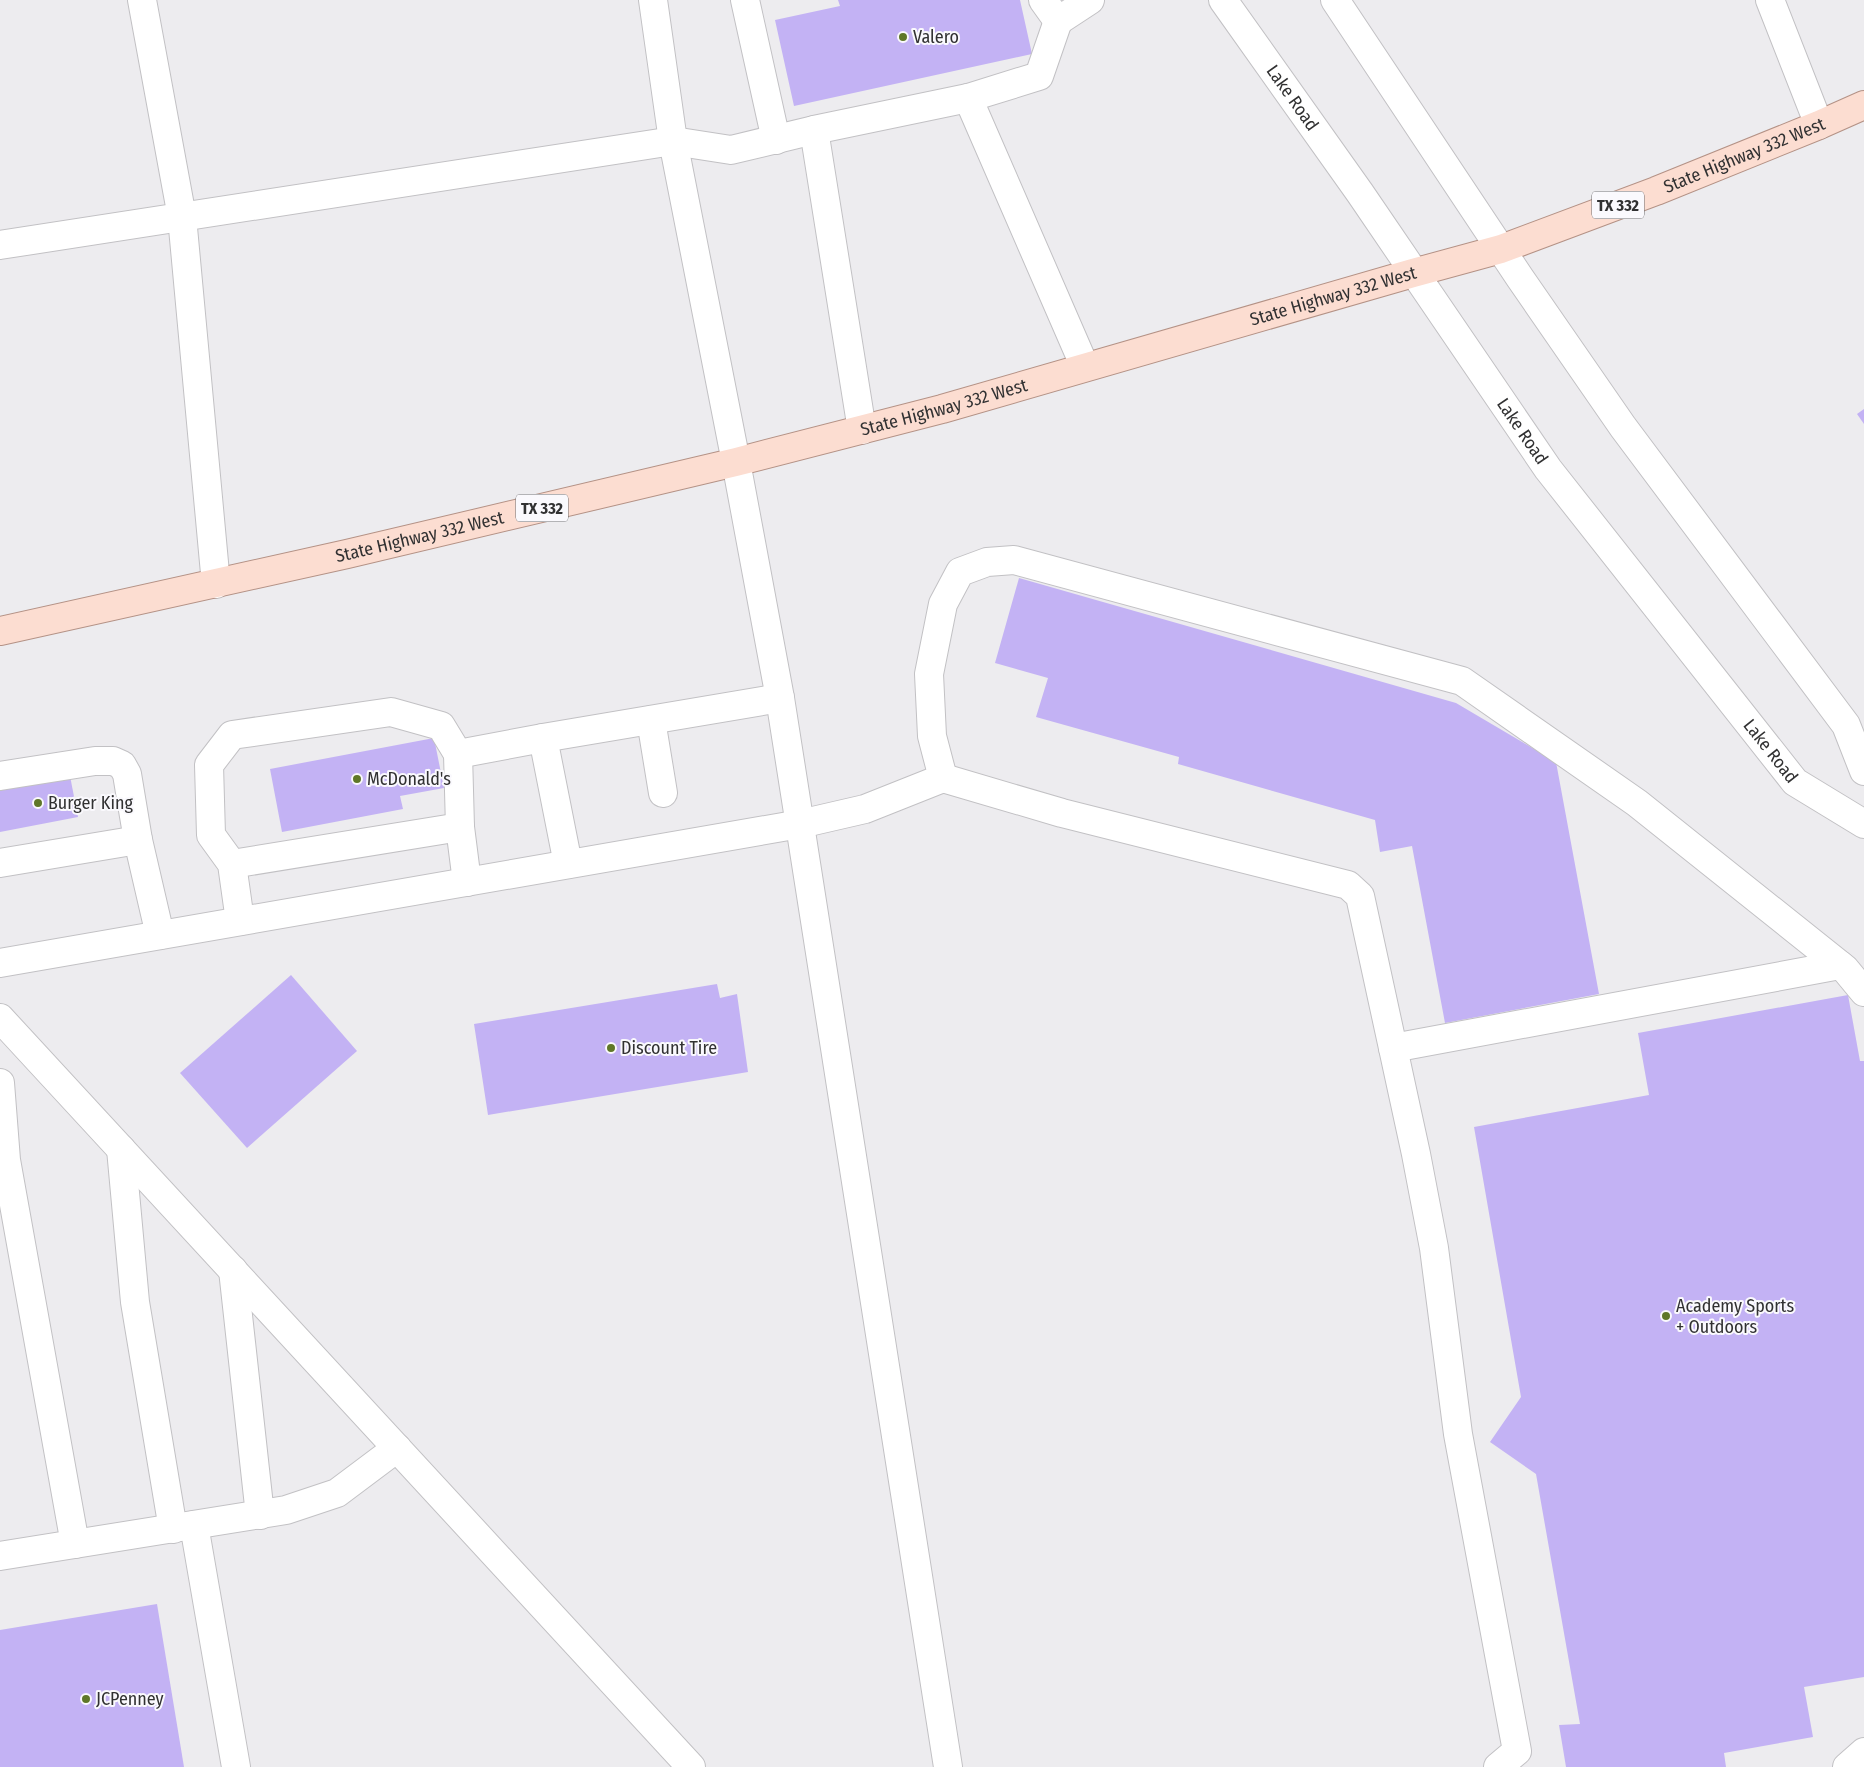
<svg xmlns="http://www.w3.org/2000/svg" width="1864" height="1767" viewBox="0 0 1864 1767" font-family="'Fira Sans Condensed',sans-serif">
<rect width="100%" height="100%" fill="#edecef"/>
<g fill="#c3b2f4">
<polygon points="838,0 1020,0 1032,54 794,106 775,20 840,6"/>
<polygon points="1864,409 1864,424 1857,414"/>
<polygon points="1019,578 1456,703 1556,762 1599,994 1445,1023 1412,846 1380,852 1375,820 1178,764 1179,757 1036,717 1048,678 995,663"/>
<polygon points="434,738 444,788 400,796 403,809 282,832 270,769"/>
<polygon points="70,776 78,817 0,832 0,789"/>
<polygon points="291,975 357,1051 247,1148 180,1073"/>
<polygon points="717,984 720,998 737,994 748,1072 488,1115 474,1024"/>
<polygon points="1848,995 1860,1061 1864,1061 1864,1677 1804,1687 1813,1737 1724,1753 1726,1767 1566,1767 1559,1725 1580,1724 1536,1474 1490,1442 1521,1397 1474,1127 1649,1095 1638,1033"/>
<polygon points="157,1604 184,1767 0,1767 0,1630"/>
</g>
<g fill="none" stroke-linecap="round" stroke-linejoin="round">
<defs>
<g id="minor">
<polyline points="142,0 182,217 216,584"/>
<polyline points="653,0 673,141 736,462 780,698 948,1767"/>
<polyline points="745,0 776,140"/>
<polyline points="1043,0 1058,21 1090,0"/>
<path id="s1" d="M 1223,0 L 1360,193 L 1548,469 L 1795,782 L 1864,824"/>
<polyline points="1335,0 1520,278 1623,427 1846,725 1864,771"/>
<polyline points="1770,0 1819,125"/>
<polyline points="968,98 1085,367"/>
<polyline points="814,130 862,430"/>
<polyline points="0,245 673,141 731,150 814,130 968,98 1039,76 1058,21"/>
<polyline points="651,720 663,793"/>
<polyline points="543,738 568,864"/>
<polyline points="458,754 460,827 467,882"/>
<polyline points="0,776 95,761 113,761 122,765 127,774 138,840 160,935"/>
<polyline points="943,778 932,736 929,674 943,604 960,572 987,562 1014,560 1462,681 1637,803 1845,969 1864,992"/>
<polyline points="0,863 138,840"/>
<polyline points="232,864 460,827"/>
<polyline points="240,921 232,864 211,835 209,765 232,735 391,712 441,726 458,754 543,738 780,698"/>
<polyline points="0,963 800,824 865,809 943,778 1062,813 1348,885 1360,896 1416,1154 1434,1248 1458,1434 1517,1751 1498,1767"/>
<polyline points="0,1018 691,1767"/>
<polyline points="1393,1048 1840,965"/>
<polyline points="0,1083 6,1160 75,1544"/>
<polyline points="121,1149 135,1302 173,1529"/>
<polyline points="233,1270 260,1515"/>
<polyline points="194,1525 236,1767"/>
<polyline points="0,1556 286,1510 337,1493 397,1448"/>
<polyline points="1847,1767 1864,1752"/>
</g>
<g id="major">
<path id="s2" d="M 0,631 L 347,554 L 736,462 L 942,409 L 1413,273 L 1501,249 L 1656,191 L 1819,125 L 1864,105"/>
</g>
</defs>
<use href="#minor" stroke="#c2c1c4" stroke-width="30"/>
<use href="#major" stroke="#b49286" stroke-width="30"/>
<use href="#minor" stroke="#fff" stroke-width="28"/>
<use href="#major" stroke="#fcddd1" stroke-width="28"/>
</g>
<g fill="#5f7729" stroke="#faf9fd" stroke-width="2">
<circle cx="903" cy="37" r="5"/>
<circle cx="357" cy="779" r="5"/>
<circle cx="38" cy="803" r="5"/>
<circle cx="611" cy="1048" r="5"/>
<circle cx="1666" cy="1316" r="5"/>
<circle cx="86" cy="1699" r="5"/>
</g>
<g text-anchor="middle" stroke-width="4" stroke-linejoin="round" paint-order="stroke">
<g fill="#faf9fd" stroke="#6d6d6f" stroke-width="1">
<rect x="1592" y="191.5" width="52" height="27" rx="4"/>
<rect x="516" y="494.5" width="52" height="27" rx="4"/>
</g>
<g font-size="16" font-weight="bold" fill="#313132">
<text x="1618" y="211">TX 332</text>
<text x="542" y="514">TX 332</text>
</g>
<g font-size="18" fill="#313132" stroke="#faf9fd" text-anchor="start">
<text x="913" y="43">Valero</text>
<text x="367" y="785">McDonald's</text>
<text x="48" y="809">Burger King</text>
<text x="621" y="1054">Discount Tire</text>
<text x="1676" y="1312">Academy Sports<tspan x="1676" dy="21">+ Outdoors</tspan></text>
<text x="96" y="1705">JCPenney</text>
</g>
<g font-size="18" fill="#313132" stroke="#faf9fd">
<text dy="6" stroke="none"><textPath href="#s1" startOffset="120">Lake Road</textPath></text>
<text dy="6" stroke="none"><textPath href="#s2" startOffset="1810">State Highway 332 West</textPath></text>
<text dy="6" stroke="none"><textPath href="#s2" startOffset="1375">State Highway 332 West</textPath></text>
<text dy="6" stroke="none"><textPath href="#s2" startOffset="970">State Highway 332 West</textPath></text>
<text dy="6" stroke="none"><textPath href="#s1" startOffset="525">Lake Road</textPath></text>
<text dy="6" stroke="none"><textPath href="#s2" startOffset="430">State Highway 332 West</textPath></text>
<text dy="6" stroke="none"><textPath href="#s1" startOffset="930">Lake Road</textPath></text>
</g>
</g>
</svg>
